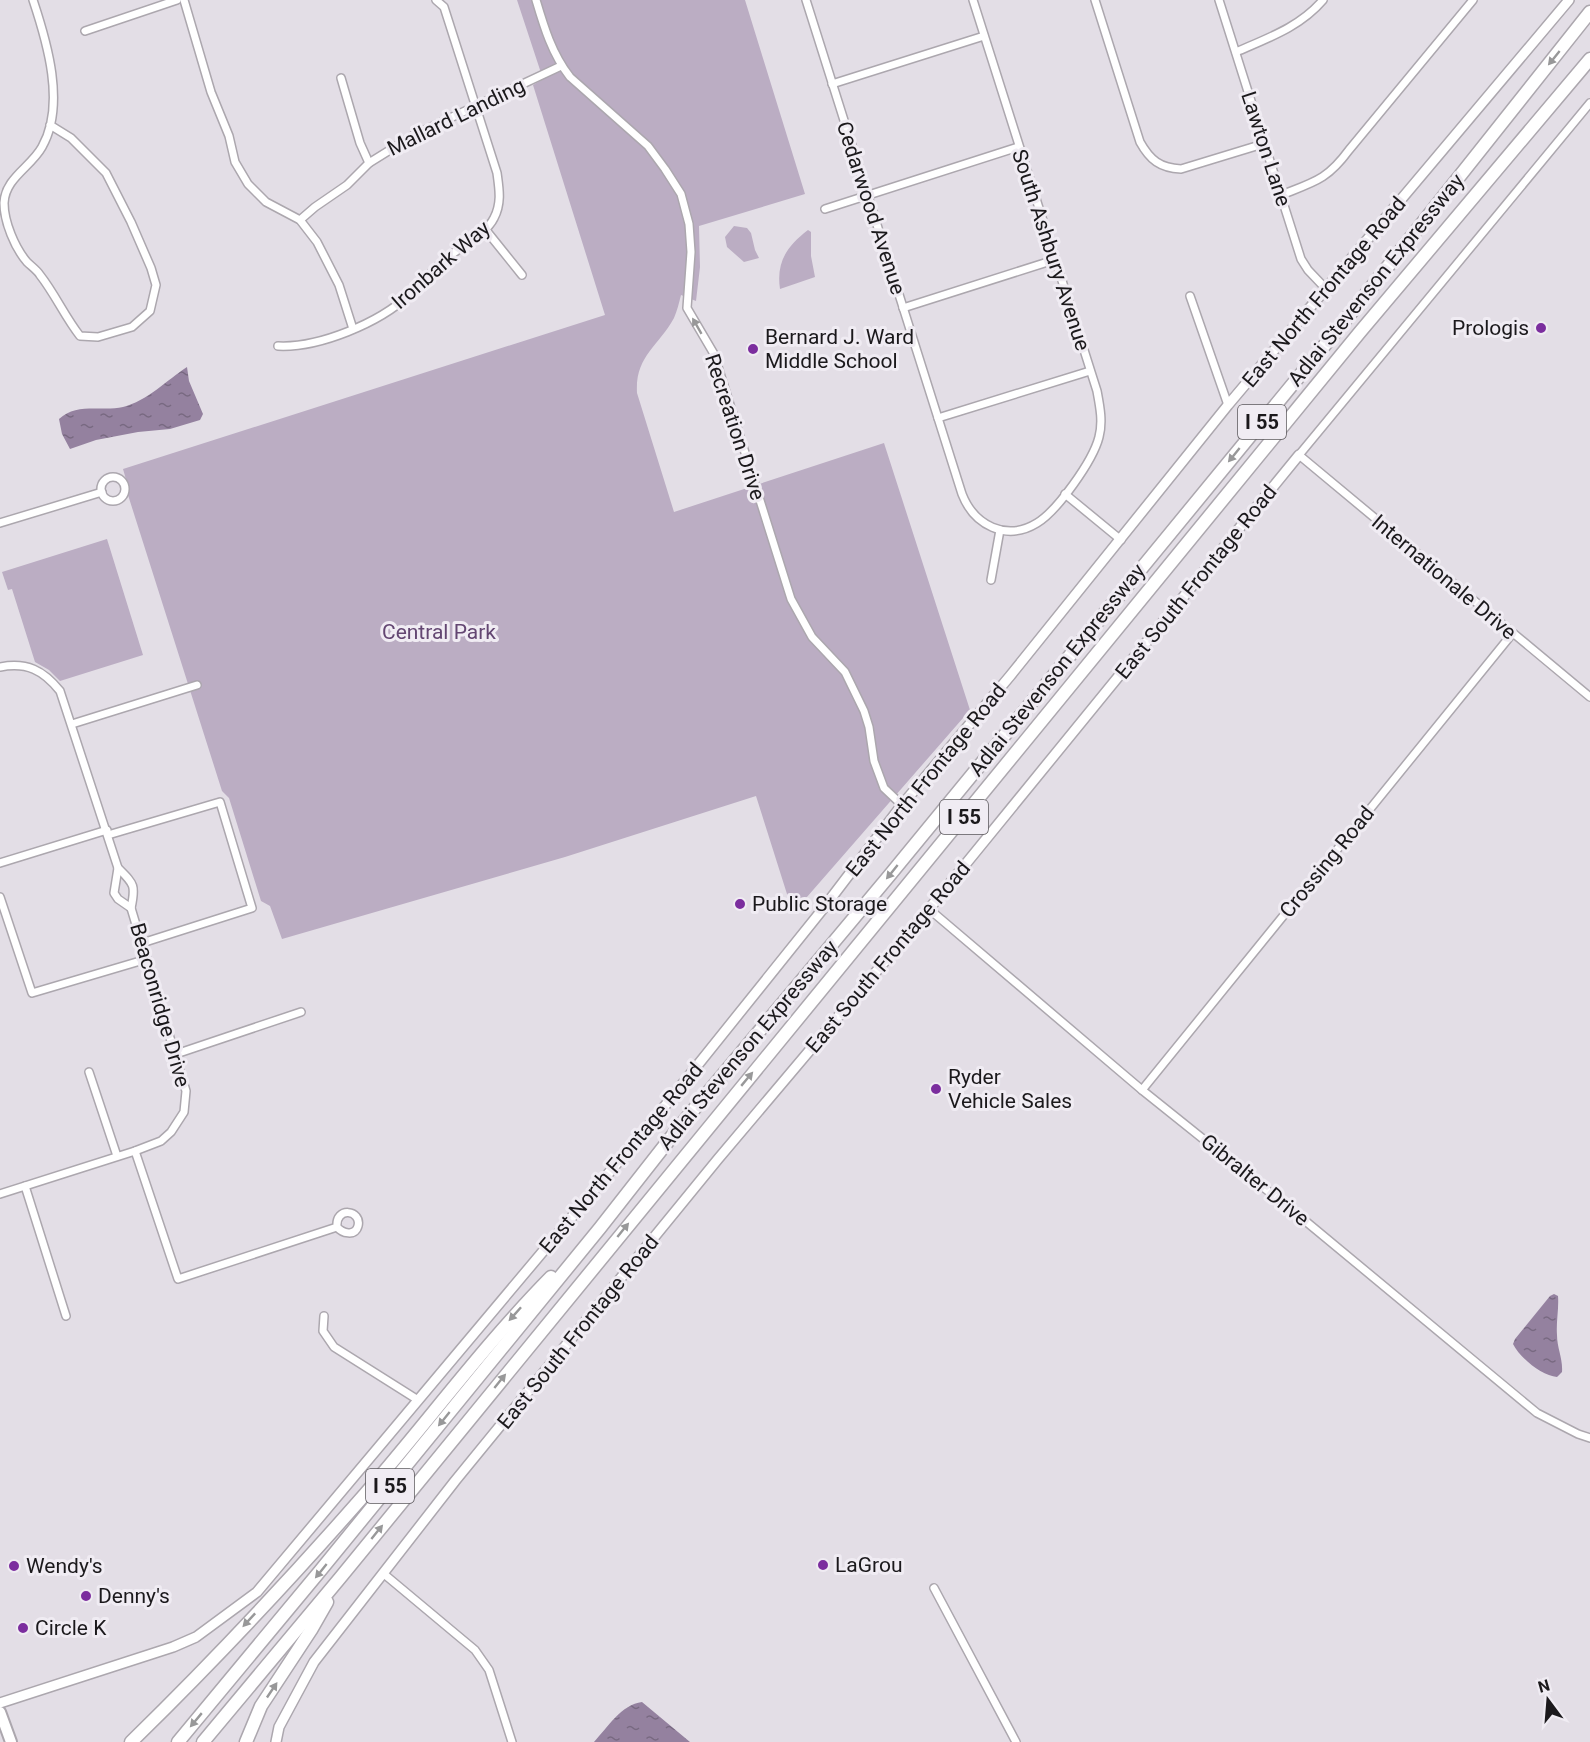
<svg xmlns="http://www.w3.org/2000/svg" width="1590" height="1742" viewBox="0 0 1590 1742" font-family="Roboto,sans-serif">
<defs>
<pattern id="water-ripples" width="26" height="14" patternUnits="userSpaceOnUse" patternTransform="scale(1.5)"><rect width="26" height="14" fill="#94819f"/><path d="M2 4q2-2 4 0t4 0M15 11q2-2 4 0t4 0" fill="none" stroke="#786981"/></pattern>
</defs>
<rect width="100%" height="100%" fill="#e3dee6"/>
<g fill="#bbadc3">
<path d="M 517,0 L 745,0 L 805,194 L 699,226 L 700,267 L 696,301 L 681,295 C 679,303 677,311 674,318 C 658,347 635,356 637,393 L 674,512 L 884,443 L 970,710 L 793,913 L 756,796 L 565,857 L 282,939 L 270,906 L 261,901 L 229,798 L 222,791 L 128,495 L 129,490 L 123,469 L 605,315 L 533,85 L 543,79 Z"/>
<polygon points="734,226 747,228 751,233 755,250 759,258 744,262 727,247 725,237"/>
<path d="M 808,230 L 811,232 L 811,256 L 815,277 L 780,289 C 776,262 787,246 808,230 Z"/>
<polygon points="107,539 143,655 60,681 49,670 35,662 12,589 8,590 2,572"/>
</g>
<g fill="url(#water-ripples)">
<path d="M 187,367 L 189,381 L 203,414 L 200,420 L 170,429 L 138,432 L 96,440 L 70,449 L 62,434 L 59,419 C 77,402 103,412 123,407 C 147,401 167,380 187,367 Z"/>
<path d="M 1554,1294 L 1558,1296 C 1559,1309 1556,1322 1557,1335 C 1557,1348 1563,1359 1562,1372 L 1557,1377 C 1542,1376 1520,1358 1513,1344 L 1515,1339 L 1550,1296 Z"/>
<path d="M 642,1702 L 690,1742 L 594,1742 C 607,1728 622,1704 642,1702 Z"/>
</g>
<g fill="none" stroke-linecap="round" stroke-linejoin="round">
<defs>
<g id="street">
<path d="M 33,0 C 47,42 66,105 42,147 C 31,167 5,178 4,203 C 4,222 15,248 27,262 C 31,266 37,270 40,275 C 55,294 65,317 80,336 L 98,337 L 132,327 L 150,311 L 156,285 L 151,268 L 131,222 L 106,173 L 71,138 L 50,125"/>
<polyline points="184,0 211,92 229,136 235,162 248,184 266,202 300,220 317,242 339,285 353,329"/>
<path d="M 536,0 C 544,27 552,54 570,77 L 648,146 L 665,169 L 681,194 L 689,224 L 691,252 L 687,308 L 714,354 L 791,599 L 812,637 L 845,672 L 864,711 L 869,727 L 874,761 L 884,788 L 902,805"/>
<path d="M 806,0 L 962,494 C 974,525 1006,542 1037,523 C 1057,511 1093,461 1099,437 C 1103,422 1100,407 1097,391 L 973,0"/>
<path d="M 1095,0 L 1140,142 C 1150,160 1160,168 1181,169 L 1263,144"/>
<polyline points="1219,0 1301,259 1308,270 1327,290"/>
<polyline points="85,31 177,0"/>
<path d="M 1236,52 C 1268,38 1300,27 1323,0"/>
<polyline points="341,78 360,143 369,163"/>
<polyline points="832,84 984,36"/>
<polyline points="1590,103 1299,455 1590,697"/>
<path d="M 1281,195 C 1314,182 1327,180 1349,150 L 1473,0"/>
<polyline points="825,209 1018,147"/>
<polyline points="300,220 315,207 347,185 369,163 414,135 561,66"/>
<polyline points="485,229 522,275"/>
<polyline points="1190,296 1228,405"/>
<polyline points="903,308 1054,260"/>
<path d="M 278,346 C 319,348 379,323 409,295 C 421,285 430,273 442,262 C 456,249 486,235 494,218 C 502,203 499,188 497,173 L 444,7 L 436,0"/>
<polyline points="938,418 1090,371"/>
<circle cx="113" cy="489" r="12"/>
<polyline points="1065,494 1121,540"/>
<polyline points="0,523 102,492"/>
<polyline points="991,580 1000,530"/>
<path d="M 0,667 C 27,662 43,670 60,691 L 118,868 C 134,884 136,885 131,908 L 186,1091 L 184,1112 L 171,1132 L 161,1141 L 135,1151 L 0,1194"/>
<polyline points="72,724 197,685"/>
<polyline points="108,835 220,802 252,908 142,943"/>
<polyline points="0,863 107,830"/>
<polyline points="118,868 114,893 118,899 131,908"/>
<polyline points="0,897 32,993 147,959"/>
<polyline points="929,909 1142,1090 1303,1219 1537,1413 1578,1434 1590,1438"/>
<polyline points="176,1054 301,1012"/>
<polyline points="89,1072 117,1156"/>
<polyline points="1142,1090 1512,634"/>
<path d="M 135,1151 L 178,1279 L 337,1227 C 342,1233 355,1237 358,1226 C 362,1210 335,1206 337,1227"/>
<polyline points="25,1186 66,1316"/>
<polyline points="324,1316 323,1331 334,1347 418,1400"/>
<polyline points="384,1574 475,1650 489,1670 512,1742"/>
<polyline points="934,1588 1016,1742"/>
</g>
<g id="secondary">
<polyline points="0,1703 173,1647 196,1637 257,1592 660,1112 822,910 902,805 1010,676 1228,405 1569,0"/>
<polyline points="276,1742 279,1727 314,1662 455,1481 718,1159 929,909 1299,455"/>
</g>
<polyline id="primary" points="0,1712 11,1742"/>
<g id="highway">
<path d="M 131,1742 C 210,1665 286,1584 359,1501 C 424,1427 482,1347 551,1277"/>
<polyline points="178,1742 320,1571 600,1228 680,1126 889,876 1347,318 1590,12"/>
<polyline points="203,1742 340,1578 1360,332 1590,59"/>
<polyline points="246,1742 261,1706 311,1630 327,1602"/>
</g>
</defs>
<use href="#street" stroke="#aca7ae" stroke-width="10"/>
<use href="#secondary" stroke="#aca7ae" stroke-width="12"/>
<use href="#primary" stroke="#aca7ae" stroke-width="14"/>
<use href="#highway" stroke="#aca7ae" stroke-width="15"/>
<use href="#street" stroke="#fff" stroke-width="7"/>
<use href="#secondary" stroke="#fff" stroke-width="9"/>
<use href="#primary" stroke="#fff" stroke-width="10"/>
<use href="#highway" stroke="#fff" stroke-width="12"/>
</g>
<defs><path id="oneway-solid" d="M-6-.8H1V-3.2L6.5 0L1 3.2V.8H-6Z" transform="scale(1.5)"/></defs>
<g fill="#989899">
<use href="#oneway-solid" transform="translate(1554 58) rotate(129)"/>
<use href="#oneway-solid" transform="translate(697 326) rotate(-120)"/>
<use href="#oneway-solid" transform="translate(1234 455) rotate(129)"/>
<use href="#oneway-solid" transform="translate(892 872) rotate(129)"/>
<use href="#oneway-solid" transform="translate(747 1079) rotate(-50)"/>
<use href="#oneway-solid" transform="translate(623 1230) rotate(-51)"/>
<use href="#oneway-solid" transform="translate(515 1314) rotate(132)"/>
<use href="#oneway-solid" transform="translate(500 1381) rotate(-51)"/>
<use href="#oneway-solid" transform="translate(444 1419) rotate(129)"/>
<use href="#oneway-solid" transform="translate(377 1532) rotate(-51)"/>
<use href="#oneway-solid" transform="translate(321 1571) rotate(129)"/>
<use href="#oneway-solid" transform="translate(249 1620) rotate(133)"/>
<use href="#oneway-solid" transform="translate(272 1690) rotate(-56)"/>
<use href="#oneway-solid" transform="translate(196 1720) rotate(130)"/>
</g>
<g fill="#7b2d9e" stroke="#f0ecf3" stroke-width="2">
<circle cx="1541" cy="328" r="6"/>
<circle cx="753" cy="349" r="6"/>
<circle cx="740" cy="904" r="6"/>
<circle cx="936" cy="1089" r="6"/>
<circle cx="823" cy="1565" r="6"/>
<circle cx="14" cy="1566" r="6"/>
<circle cx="86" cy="1596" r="6"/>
<circle cx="23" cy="1628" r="6"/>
</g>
<g text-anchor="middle" stroke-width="6" stroke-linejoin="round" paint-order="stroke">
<g fill="#f0ecf3" stroke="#5b585c" stroke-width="1.5">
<rect x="1238" y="405" width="48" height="34" rx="4.5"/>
<rect x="940" y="800" width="48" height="34" rx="4.5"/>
<rect x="366" y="1469" width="48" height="34" rx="4.5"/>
</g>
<g font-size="20" font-weight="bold" fill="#1b191c">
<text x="1262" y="429">I 55</text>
<text x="964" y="824">I 55</text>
<text x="390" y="1493">I 55</text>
</g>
<g font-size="21" fill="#1b191c" stroke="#f0ecf3">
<text transform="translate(456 117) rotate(-26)" y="7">Mallard Landing</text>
<text transform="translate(1266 149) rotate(72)" y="7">Lawton Lane</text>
<text transform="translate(871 208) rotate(72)" y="7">Cedarwood Avenue</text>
<text transform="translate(1051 250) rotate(72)" y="7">South Ashbury Avenue</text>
<text transform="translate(441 265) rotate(-41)" y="7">Ironbark Way</text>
<text transform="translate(1376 280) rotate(-51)" y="7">Adlai Stevenson Expressway</text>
<text transform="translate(1324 292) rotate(-50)" y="7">East North Frontage Road</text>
<text transform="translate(735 427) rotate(72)" y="7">Recreation Drive</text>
<text transform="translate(1444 577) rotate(40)" y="7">Internationale Drive</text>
<text transform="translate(1196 582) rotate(-51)" y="7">East South Frontage Road</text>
<text transform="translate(1057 670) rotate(-51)" y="7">Adlai Stevenson Expressway</text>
<text transform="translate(926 780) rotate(-51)" y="7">East North Frontage Road</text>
<text transform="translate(1327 862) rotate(-51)" y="7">Crossing Road</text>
<text transform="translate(888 957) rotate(-50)" y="7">East South Frontage Road</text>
<text transform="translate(160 1005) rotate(74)" y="7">Beaconridge Drive</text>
<text transform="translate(748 1045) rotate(-50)" y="7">Adlai Stevenson Expressway</text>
<text transform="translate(621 1158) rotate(-50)" y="7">East North Frontage Road</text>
<text transform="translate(1255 1180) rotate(39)" y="7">Gibralter Drive</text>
<text transform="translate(578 1332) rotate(-51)" y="7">East South Frontage Road</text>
</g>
<g font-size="21" fill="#1b191c" stroke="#f0ecf3" text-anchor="start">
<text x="1529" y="335" text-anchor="end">Prologis</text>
<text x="765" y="344">Bernard J. Ward<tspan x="765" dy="24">Middle School</tspan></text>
<text x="752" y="911">Public Storage</text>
<text x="948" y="1084">Ryder<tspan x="948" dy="24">Vehicle Sales</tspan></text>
<text x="835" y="1572">LaGrou</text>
<text x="26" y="1573">Wendy's</text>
<text x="98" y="1603">Denny's</text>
<text x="35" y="1635">Circle K</text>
</g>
<g font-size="21" fill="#634672" stroke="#f0ecf3">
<text x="439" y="639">Central Park</text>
</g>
</g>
<g transform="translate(1548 1700) rotate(344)" stroke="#f0ecf3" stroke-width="4.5" paint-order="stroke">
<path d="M0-4.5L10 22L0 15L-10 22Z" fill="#1b191c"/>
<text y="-9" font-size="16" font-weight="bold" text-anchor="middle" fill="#1b191c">N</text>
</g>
</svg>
